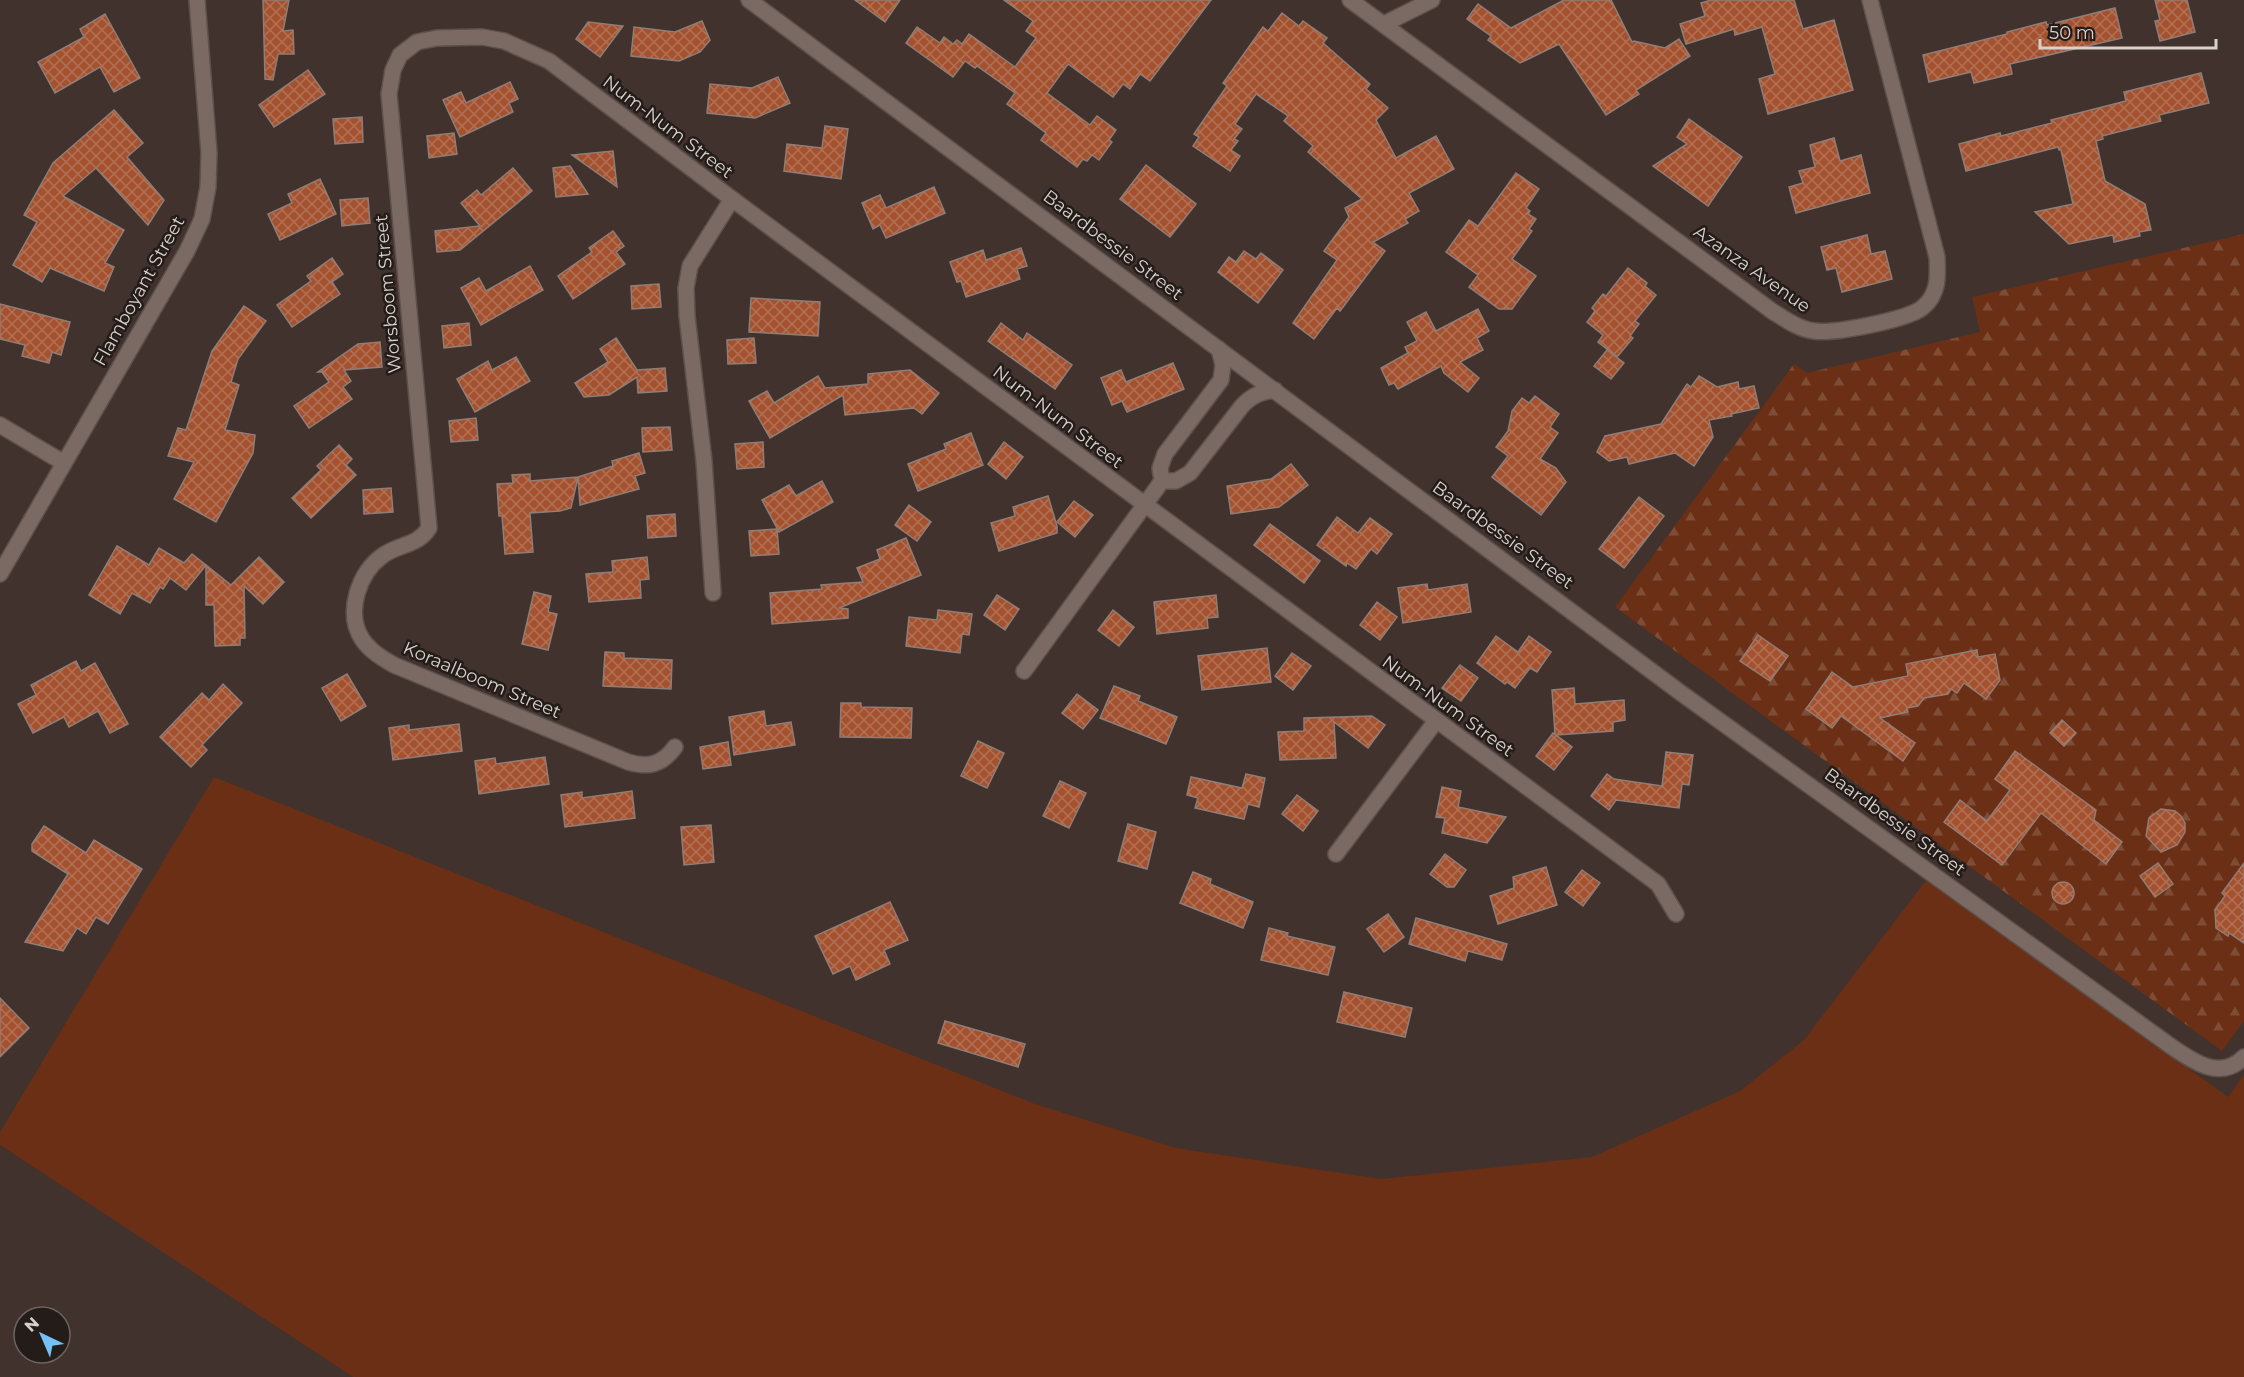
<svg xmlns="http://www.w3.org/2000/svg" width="2244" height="1377" viewBox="0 0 2244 1377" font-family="Montserrat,sans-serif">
<defs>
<pattern id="forest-firs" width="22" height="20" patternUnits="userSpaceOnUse" patternTransform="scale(1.5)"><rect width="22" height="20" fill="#6a2f15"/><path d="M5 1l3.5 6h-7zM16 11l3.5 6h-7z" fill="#7f4c36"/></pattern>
<pattern id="building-cross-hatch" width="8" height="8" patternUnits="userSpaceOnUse" patternTransform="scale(1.5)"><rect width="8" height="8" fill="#a3512e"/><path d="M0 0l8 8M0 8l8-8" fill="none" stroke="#b37155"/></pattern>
</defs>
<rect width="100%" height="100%" fill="#41322d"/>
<polygon fill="#6a2f15" points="214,777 1035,1104 1176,1148 1381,1179 1592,1157 1740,1091 1804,1040 1927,879 2228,1097 2244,1075 2244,1377 353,1377 0,1145 0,1132"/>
<polygon fill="url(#forest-firs)" points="2244,234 2244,1021 2222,1051 1615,607 1794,364 1807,373 1980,332 1972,297"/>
<g fill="url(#building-cross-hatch)" stroke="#8f7e78" stroke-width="1.5">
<polygon points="263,0 289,0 283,31 293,30 294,54 278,54 273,80 265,79"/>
<polygon points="855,0 900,0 885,22"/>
<polygon points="1004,0 1211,0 1150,81 1140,74 1130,89 1123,84 1113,97 1068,64 1047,93 1090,125 1097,116 1116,130 1109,140 1112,142 1099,160 1092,155 1087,161 1083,159 1077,167 1041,140 1046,133 1007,104 1015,93 977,66 975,68 965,61 953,77 906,43 917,27 940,43 944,37 953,44 957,40 962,44 969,34 1015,67 1036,38 1026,31 1033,21"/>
<polygon points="1564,0 1611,0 1632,42 1634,41 1665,48 1679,39 1690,56 1636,90 1639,94 1606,115 1559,44 1520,63 1488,40 1491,36 1467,19 1478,4 1511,28"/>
<polygon points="1711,0 1794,0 1803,29 1834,20 1853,90 1768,114 1759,79 1775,74 1762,27 1735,35 1734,29 1686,44 1680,24 1705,16 1701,3"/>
<polygon points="2155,0 2187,0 2195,32 2160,41 2155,21 2160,20"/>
<polygon points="2115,8 2122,38 2010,64 2012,74 1974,83 1971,72 1929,82 1923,55 2007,34 2007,32 2046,22 2047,25"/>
<polygon points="1282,13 1299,26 1303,21 1327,38 1323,43 1370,84 1366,89 1388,108 1376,120 1396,158 1436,136 1454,169 1409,193 1419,211 1405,219 1408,223 1373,242 1385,251 1340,311 1337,308 1314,339 1293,323 1337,260 1324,251 1349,217 1345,208 1362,199 1308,152 1313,146 1284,121 1288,116 1256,94 1235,124 1242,129 1234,139 1238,141 1231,150 1240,156 1230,171 1193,146 1199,137 1194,134 1227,86 1223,83 1263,27 1268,31"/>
<polygon points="105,14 140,78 114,92 100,67 55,93 38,62 84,37 80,29"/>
<polygon points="702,21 710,40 700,52 679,61 631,56 634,27 675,32"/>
<polygon points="588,22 623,26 600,57 576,39"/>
<polygon points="308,70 325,94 274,127 259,105"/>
<polygon points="2201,73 2209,103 2159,115 2161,121 2102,136 2103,139 2096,141 2105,181 2145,204 2151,230 2139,232 2140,236 2114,242 2113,235 2069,244 2035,212 2073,204 2061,150 2059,150 2058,147 1966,171 1959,144 2000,133 2001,136 2052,123 2051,120 2126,101 2124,92"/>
<polygon points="778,77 790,103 755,118 707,113 710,84 752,88"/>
<polygon points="510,82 518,99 509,103 513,112 460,137 443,100 461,92 466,103"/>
<polygon points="114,110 143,143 127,157 164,200 148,225 96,168 63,196 124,230 105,263 114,267 104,291 50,268 42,282 13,265 37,222 24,215 53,163"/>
<polygon points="362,117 363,142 335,144 333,119"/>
<polygon points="1689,119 1742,157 1708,206 1653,166 1687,144 1677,137"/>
<polygon points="825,126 848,129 841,179 784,171 787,144 822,148"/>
<polygon points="454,133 457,154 429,158 427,136"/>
<polygon points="1834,138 1840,161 1861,155 1870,193 1796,213 1789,187 1803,183 1799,171 1815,167 1810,145"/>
<polygon points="613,151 617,187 572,155"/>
<polygon points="1146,165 1196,204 1170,237 1120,199"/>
<polygon points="570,166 588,194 556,197 553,168"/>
<polygon points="513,168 532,191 460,250 437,252 435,231 480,226 461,203 477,190 481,195"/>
<polygon points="1516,173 1539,189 1526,208 1530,211 1528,214 1536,219 1529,229 1532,231 1512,259 1536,276 1512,309 1499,309 1469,287 1478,275 1446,252 1469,220 1478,226"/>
<polygon points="320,179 336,214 280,240 268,214 292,203 288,194"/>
<polygon points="934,187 945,213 886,238 880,225 873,229 862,203 880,195 886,208"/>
<polygon points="368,198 370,223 342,226 340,200"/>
<polygon points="613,231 624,246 616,252 625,264 573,299 558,276 592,252 589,248"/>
<polygon points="1867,235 1871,254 1885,251 1892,279 1842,292 1836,268 1827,270 1821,247"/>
<polygon points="1021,248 1027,266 1017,269 1020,279 966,297 961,281 957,282 950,262 983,250 986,260"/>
<polygon points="1244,251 1256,259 1261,253 1283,270 1258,303 1218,272 1229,257 1236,262"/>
<polygon points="332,258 343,274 332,282 340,294 292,327 277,305 311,281 307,276"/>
<polygon points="530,266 543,290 481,325 461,288 479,278 486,291"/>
<polygon points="1628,268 1647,283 1645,286 1656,295 1635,321 1639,324 1630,336 1633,338 1617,357 1598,342 1603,335 1587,322 1595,311 1592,308 1603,294 1606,296"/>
<polygon points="659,284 661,307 632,309 631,286"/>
<polygon points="751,298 820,302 818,336 749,332"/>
<polygon points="0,304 70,322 61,355 52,352 49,363 22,356 25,345 0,339"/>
<polygon points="244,306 266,321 238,359 231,382 239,385 225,430 255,435 253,453 216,522 174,499 194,462 168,456 178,428 186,430 212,351"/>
<polygon points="1478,309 1489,331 1477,338 1483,350 1460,362 1479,378 1468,392 1444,373 1441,366 1398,389 1394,383 1389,385 1381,368 1408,353 1405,347 1417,341 1407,322 1426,312 1436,331"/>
<polygon points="469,323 471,345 444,348 442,326"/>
<polygon points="1001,323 1023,340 1027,333 1072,365 1055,389 988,341"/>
<polygon points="616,338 637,370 665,368 667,391 638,393 637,377 609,395 584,397 575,383 608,362 600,349"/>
<polygon points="754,338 756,363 728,364 727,340"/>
<polygon points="380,342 382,367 344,370 351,381 343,387 352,399 309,428 294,406 329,382 322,372 318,372 358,344"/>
<polygon points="1607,350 1624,363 1611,379 1594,366"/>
<polygon points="516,357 530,381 475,412 457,379 488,361 492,370"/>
<polygon points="1173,363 1184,389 1127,412 1122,401 1112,405 1101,378 1121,370 1126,382"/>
<polygon points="910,370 939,393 922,414 914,408 845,415 843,395 770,438 749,401 767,391 774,403 818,376 825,388 868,384 868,374"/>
<polygon points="1699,376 1717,387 1738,382 1739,389 1754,386 1759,408 1731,414 1732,416 1709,420 1713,437 1694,466 1675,453 1629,464 1627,457 1609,461 1597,452 1605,436 1661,424 1687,384 1691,387"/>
<polygon points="1535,396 1559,414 1550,427 1558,433 1540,459 1556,468 1566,482 1541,515 1492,477 1508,456 1496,447 1508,431 1512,411 1522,398 1529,403"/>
<polygon points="476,418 478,440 451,442 449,421"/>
<polygon points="670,427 672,450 643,452 642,428"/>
<polygon points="971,433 983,465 918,491 908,464 946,449 944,444"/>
<polygon points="763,442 764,467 737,469 735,444"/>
<polygon points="1004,442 1023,457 1006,479 988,464"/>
<polygon points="339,445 352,459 346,465 356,475 311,518 292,498 321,470 317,466"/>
<polygon points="639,453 645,473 635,476 639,489 580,505 578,477 571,508 560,511 530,513 533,552 505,554 502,516 499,516 497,484 513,483 512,475 530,474 530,481 578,477 613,466 612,461"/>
<polygon points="1291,464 1308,485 1279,507 1231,514 1227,486 1271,479"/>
<polygon points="822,481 833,502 779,532 762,500 789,485 796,496"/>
<polygon points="391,488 393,512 364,514 363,490"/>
<polygon points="1048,496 1057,526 1057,533 999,551 991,523 1015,516 1013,507"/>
<polygon points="1639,497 1664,516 1624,568 1599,549"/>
<polygon points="1074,501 1093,515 1075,537 1057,522"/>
<polygon points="909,505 931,522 917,541 895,525"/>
<polygon points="675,514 676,536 648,538 647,516"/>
<polygon points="1337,517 1358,533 1370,518 1392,534 1377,554 1371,549 1356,569 1347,563 1346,566 1317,545"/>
<polygon points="1270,524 1320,561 1304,583 1254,545"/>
<polygon points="777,529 779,554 751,556 749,531"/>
<polygon points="906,538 921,575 839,608 848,609 848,618 772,624 770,593 822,589 821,585 863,582 857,568 880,559 877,550"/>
<polygon points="117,546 149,565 159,548 184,563 192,554 206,565 186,590 170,578 163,589 160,587 150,603 132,593 120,614 89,595"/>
<polygon points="259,557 284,582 263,604 244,586 245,638 240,638 240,645 215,646 214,605 206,605 206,565 231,585"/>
<polygon points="647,557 649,579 640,580 641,598 589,602 586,574 613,572 612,561"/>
<polygon points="1427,584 1428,590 1467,584 1471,612 1403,623 1398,588"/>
<polygon points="534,592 551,596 548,612 557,614 548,650 522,644"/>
<polygon points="997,595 1019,609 1005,630 984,615"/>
<polygon points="1216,595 1218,617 1207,618 1208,628 1157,634 1154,602"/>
<polygon points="1377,602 1397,617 1380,640 1360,625"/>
<polygon points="938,610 972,614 969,635 962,634 960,653 906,646 909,617 937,620"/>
<polygon points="1113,610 1134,627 1119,646 1098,630"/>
<polygon points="1758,635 1788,656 1770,681 1740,661"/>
<polygon points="1496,636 1518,652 1529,636 1551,652 1537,672 1530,668 1515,688 1507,682 1505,684 1477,663"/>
<polygon points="1267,648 1271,682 1202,690 1198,656"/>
<polygon points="1977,650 1978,657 1995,654 2000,680 1986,699 1964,683 1957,693 1951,689 1948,694 1924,698 1918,706 1907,708 1908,712 1880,718 1915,743 1903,761 1841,716 1832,728 1806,709 1832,672 1853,687 1908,676 1906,664"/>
<polygon points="605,652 624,653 624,658 672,660 671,689 603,686"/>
<polygon points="1292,653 1311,666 1293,690 1275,676"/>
<polygon points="76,661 81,671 95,663 128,724 110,733 98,711 69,727 64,717 33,733 18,704 36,695 31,685"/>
<polygon points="1460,665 1478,678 1461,701 1442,688"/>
<polygon points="347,674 366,706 341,721 322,688"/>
<polygon points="223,684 242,703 202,745 207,750 191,767 160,737 202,693 209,700"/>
<polygon points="1114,686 1140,696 1138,701 1177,717 1166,744 1100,718"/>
<polygon points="1574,688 1575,704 1624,700 1625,720 1613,722 1613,731 1556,735 1572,747 1554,770 1536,756 1553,733 1555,734 1552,690"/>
<polygon points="1077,694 1098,710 1083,729 1062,713"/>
<polygon points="841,703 861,703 861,707 912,708 911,738 840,737"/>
<polygon points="764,711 766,726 791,722 795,745 734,755 729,717"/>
<polygon points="1372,716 1385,725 1368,748 1334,722 1336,758 1280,760 1278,732 1304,731 1304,718"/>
<polygon points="2062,720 2076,733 2064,746 2050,733"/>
<polygon points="459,724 462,751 393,760 389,728 409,725 409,730"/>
<polygon points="978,741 1004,753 987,788 961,776"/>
<polygon points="728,742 731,765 703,769 700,747"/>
<polygon points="2015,751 2096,810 2094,820 2122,842 2106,864 2041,813 2002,865 1944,822 1960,800 1987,821 2010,790 1995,779"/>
<polygon points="1666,752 1693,755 1689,785 1682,784 1679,808 1616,800 1609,810 1591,796 1607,774 1614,779 1662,786"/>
<polygon points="545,757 549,784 479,794 475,761 495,758 496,764"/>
<polygon points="1246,774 1265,778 1259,807 1248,804 1244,819 1195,808 1198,798 1187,795 1191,777 1242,788"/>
<polygon points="1060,781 1086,793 1069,828 1043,816"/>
<polygon points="1442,787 1461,791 1458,807 1506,817 1487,843 1442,833 1445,818 1436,817"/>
<polygon points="632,791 635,818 565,827 561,795 582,792 582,798"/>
<polygon points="1297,795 1318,811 1303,831 1282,814"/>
<polygon points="2161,809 2175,811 2181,816 2185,823 2185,832 2177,845 2161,852 2146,836 2149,818"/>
<polygon points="1128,824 1156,832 1147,869 1118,861"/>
<polygon points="711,825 714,862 684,865 681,827"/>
<polygon points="44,826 86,853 94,840 142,869 108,924 96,917 86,934 77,928 63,951 25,942 68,874 32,851 32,844"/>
<polygon points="1445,854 1466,870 1454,887 1447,887 1430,874"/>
<polygon points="2158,863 2173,884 2155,897 2140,876"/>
<polygon points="2244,863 2244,943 2229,933 2228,936 2216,928 2215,910 2225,896 2222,893"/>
<polygon points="1546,867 1557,905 1498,924 1490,896 1514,888 1513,877"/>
<polygon points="1582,870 1600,883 1583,906 1565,892"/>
<polygon points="1193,872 1211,879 1210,884 1253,902 1243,928 1180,903"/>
<circle cx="2063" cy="893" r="11"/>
<polygon points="890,902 908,940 884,950 890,964 856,980 850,966 833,974 815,936"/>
<polygon points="1388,914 1404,937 1384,952 1367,929"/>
<polygon points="1416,918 1507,944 1502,960 1468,951 1465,961 1409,944"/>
<polygon points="1269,928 1288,933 1287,936 1335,947 1328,975 1261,960"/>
<polygon points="1344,992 1412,1008 1405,1037 1337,1022"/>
<polygon points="0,998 29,1028 0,1057"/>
<polygon points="945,1021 1025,1044 1018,1067 938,1043"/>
</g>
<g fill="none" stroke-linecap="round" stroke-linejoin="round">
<defs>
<g id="minor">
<path d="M 749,0 L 1681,693 L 2172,1047 C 2194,1062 2221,1081 2244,1057"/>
<path d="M 1350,0 L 1772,311 C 1785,319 1798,329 1814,331 C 1834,334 1906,320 1922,308 C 1939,295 1938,276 1937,257 L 1870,0"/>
<polyline points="1384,24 1432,0"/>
<polyline points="0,425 64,463"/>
<path d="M 1162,481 L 1176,481 L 1190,473 L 1242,406 C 1252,395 1261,392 1275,390"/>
<polyline points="0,574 187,251 202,219 208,187 209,153 197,0"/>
<polyline points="713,593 704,461 687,316 686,288 690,266 732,199"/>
<polyline points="1024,671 1162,481 1160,468 1165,454 1221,380 1223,365 1219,349"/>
<path d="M 675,747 C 662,765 648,768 628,762 L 394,665 C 382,658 370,651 362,639 C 345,612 359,573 382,556 C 398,544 418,546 429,528 L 389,94 L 393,70 L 400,55 L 417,42 L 437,38 L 482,37 L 504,41 L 549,61 L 732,199 L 1658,884 L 1676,914"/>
<polyline points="1336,854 1436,721"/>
</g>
</defs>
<use href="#minor" stroke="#5c514c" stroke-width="18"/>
<use href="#minor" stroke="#7b6a64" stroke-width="15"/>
</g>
<g text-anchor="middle" stroke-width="5" stroke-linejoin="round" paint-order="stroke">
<g font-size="18" fill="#d9d0cc" stroke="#231c19">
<text transform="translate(668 127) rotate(37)" y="6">Num-Num Street</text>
<text transform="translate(1113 245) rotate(37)" y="6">Baardbessie Street</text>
<text transform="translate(1752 269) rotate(35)" y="6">Azanza Avenue</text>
<text transform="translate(139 291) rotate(-61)" y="6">Flamboyant Street</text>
<text transform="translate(388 294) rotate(-95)" y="6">Worsboom Street</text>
<text transform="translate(1058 417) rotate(37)" y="6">Num-Num Street</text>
<text transform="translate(1503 535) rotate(36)" y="6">Baardbessie Street</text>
<text transform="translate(482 680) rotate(23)" y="6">Koraalboom Street</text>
<text transform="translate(1448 706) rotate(36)" y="6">Num-Num Street</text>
<text transform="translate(1895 822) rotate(36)" y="6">Baardbessie Street</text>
</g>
</g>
<g transform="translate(42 1335) rotate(316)"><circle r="28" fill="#231c19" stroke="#6c6461" stroke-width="1.5"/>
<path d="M0-4.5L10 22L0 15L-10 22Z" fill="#75c0f6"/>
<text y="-9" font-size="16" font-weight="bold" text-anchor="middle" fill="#d9d0cc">N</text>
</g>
<path d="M2040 39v9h176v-9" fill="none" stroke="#d9d0cc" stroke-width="3"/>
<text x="2049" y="39" font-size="18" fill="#d9d0cc" stroke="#231c19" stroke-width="4.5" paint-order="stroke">50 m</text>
</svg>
